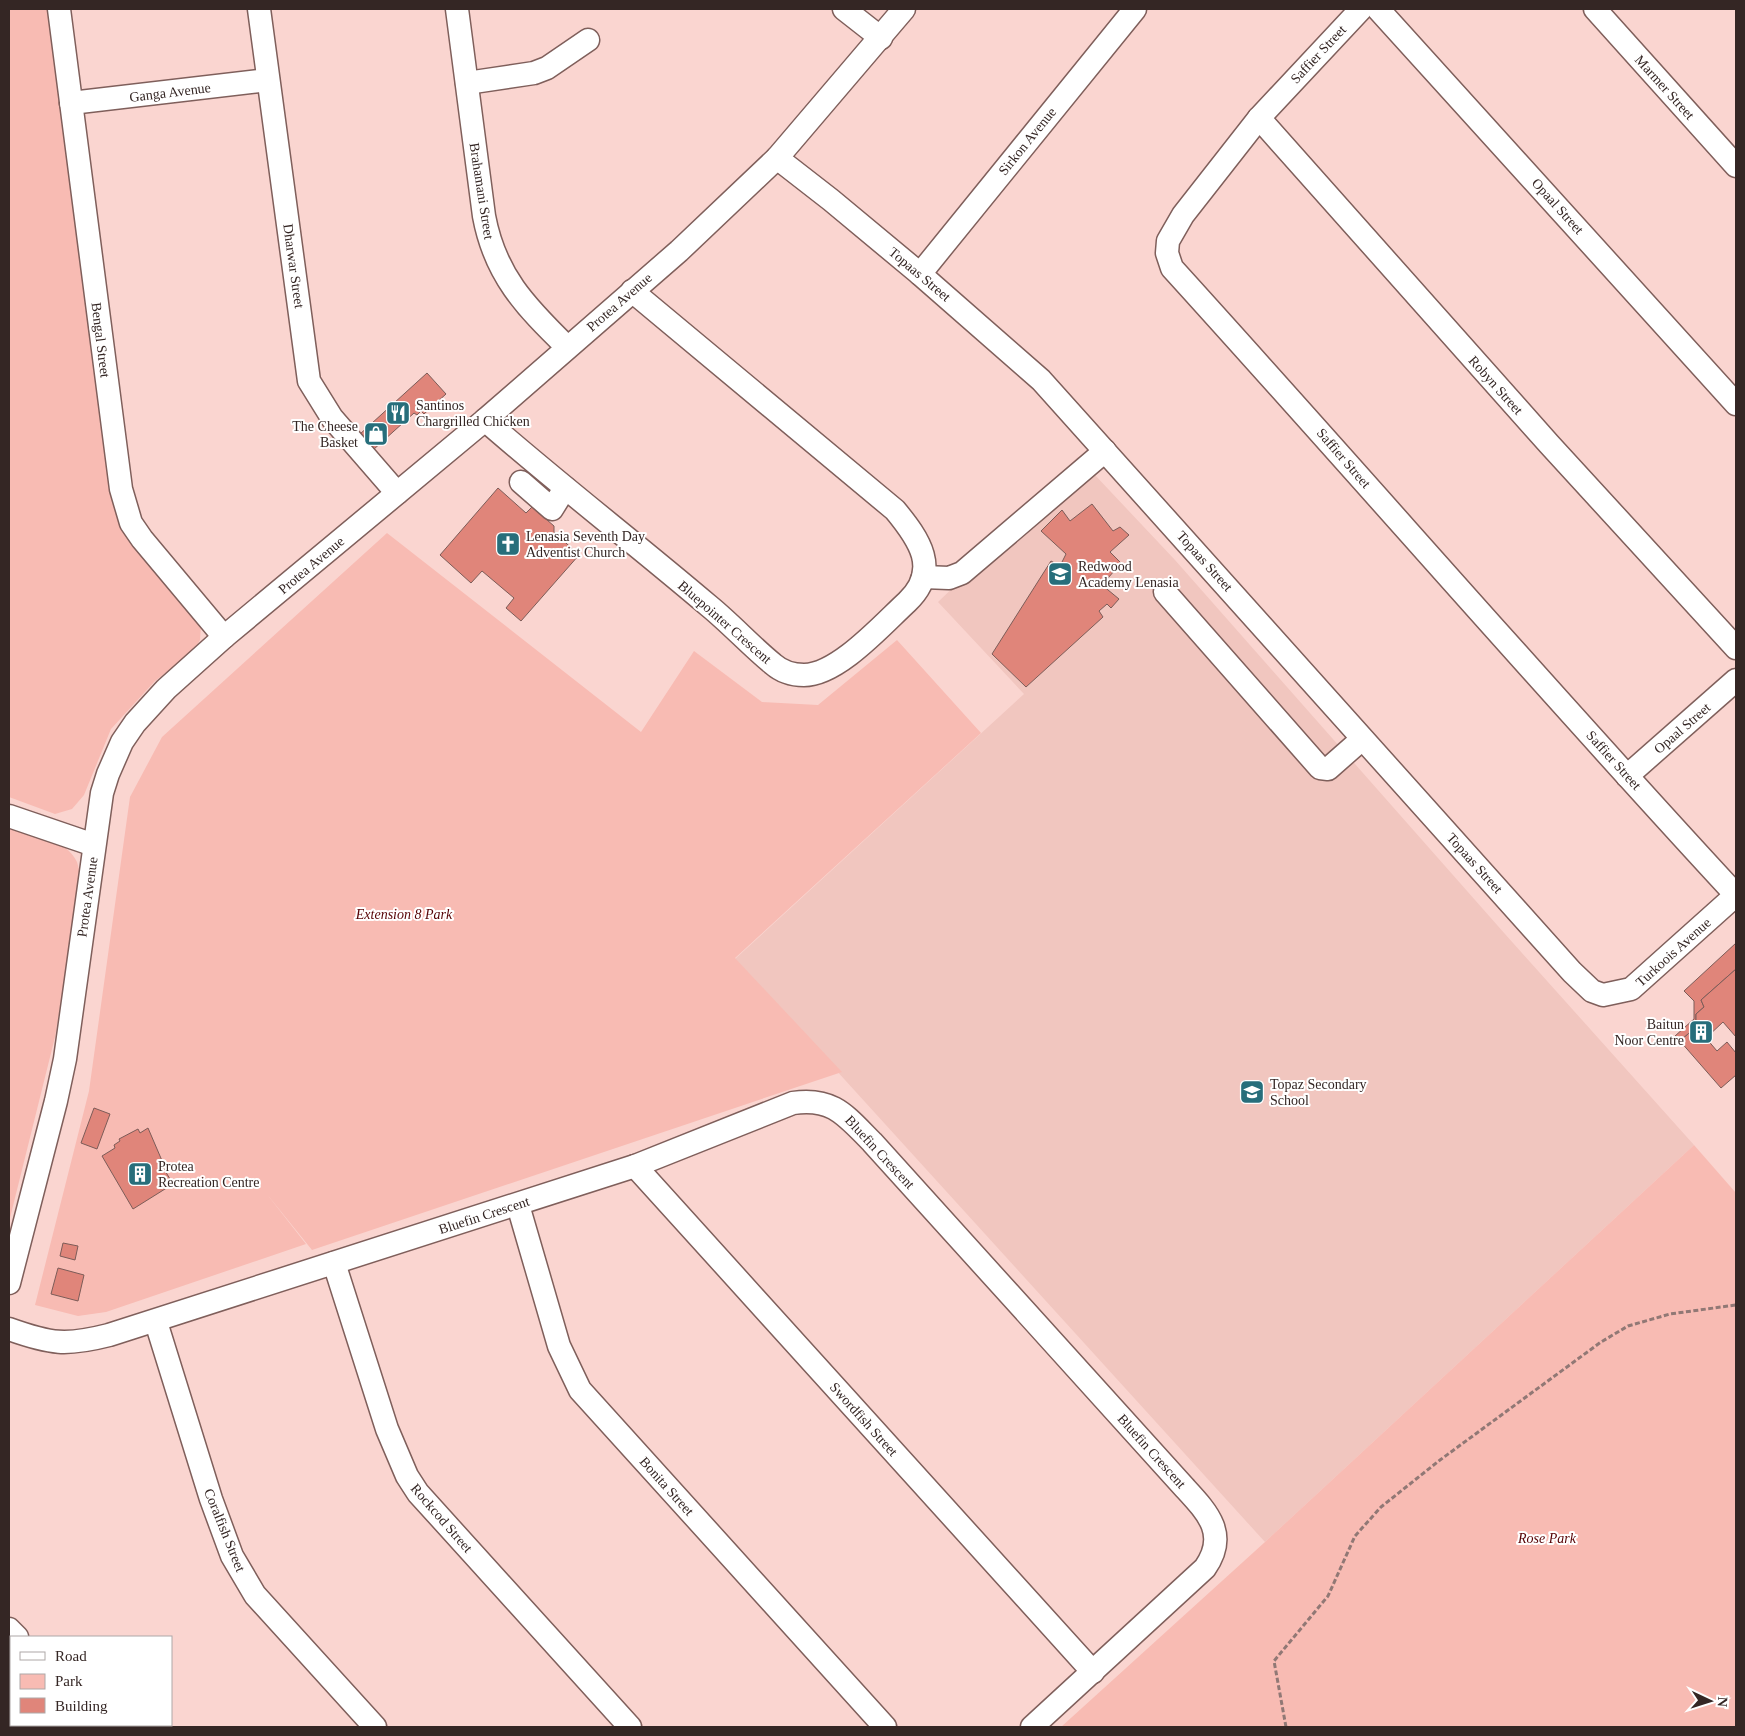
<svg xmlns="http://www.w3.org/2000/svg" width="1745" height="1736" viewBox="0 0 1745 1736" font-family="'Times New Roman',serif">
<rect width="100%" height="100%" fill="#fad5d0"/>
<polygon fill="#f1c6bf" points="1078,457 1175,560 1505,934 1694,1145 1265,1542 735,959 1024,694 938,602 963,578 958,571"/>
<g fill="#f8bbb3">
<polygon points="9,9 51,9 113,497 201,625 200,640 194,651 155,681 111,729 84,795 72,809 55,814 9,797"/>
<polygon points="387,533 641,732 694,651 762,702 818,705 897,640 981,733 735,958 842,1072 312,1250 266,1193 306,1244 106,1312 78,1316 35,1305 89,1091 130,797 162,737"/>
<path d="M 9,827 C 30,834 67,839 77,862 C 79,868 80,875 81,881 L 55,1037 L 9,1222 Z"/>
<polygon points="1694,1145 1736,1193 1736,1727 1061,1727 1265,1542"/>
</g>
<g fill="#e0857a" stroke="#7c5c58">
<polygon points="427,373 446,394 424,414 421,411 417,415 414,413 373,450 360,434"/>
<polygon points="498,488 526,513 532,507 554,526 554,532 579,555 521,621 506,608 514,598 482,571 471,583 440,555"/>
<polygon points="1092,504 1113,531 1120,527 1129,535 1110,552 1121,563 1102,585 1119,599 1111,608 1107,604 1099,611 1103,617 1026,687 992,654 1051,561 1060,566 1066,554 1041,531 1062,510 1070,521"/>
<polygon points="1736,943 1736,969 1701,1000 1704,1007 1696,1014 1696,1027 1680,1041 1675,1036 1694,1019 1694,1001 1684,991"/>
<polygon points="1736,969 1736,1037 1723,1022 1706,1038 1717,1051 1727,1042 1736,1053 1736,1075 1721,1088 1680,1041 1696,1027 1696,1014 1704,1007 1701,1000"/>
<polygon points="94,1108 110,1114 97,1149 81,1143"/>
<polygon points="148,1128 163,1163 161,1164 173,1184 133,1209 102,1156 115,1148 114,1145 120,1141 119,1139 138,1129 140,1133"/>
<polygon points="63,1243 78,1246 75,1260 60,1256"/>
<polygon points="58,1268 84,1275 78,1301 51,1294"/>
</g>
<g fill="none" stroke-linecap="round" stroke-linejoin="round">
<defs>
<g id="minor">
<polyline points="59,9 121,489 131,523 142,539 224,637"/>
<polyline points="259,9 309,381 332,418 397,493"/>
<path d="M 457,9 L 484,216 C 495,275 525,306 567,347"/>
<polyline points="844,9 881,38"/>
<path d="M 1361,9 L 1259,118 L 1183,215 L 1168,241 L 1167,253 L 1172,268 C 1361,476 1545,689 1736,895"/>
<polyline points="1378,9 1736,404"/>
<polyline points="1595,9 1736,166"/>
<polyline points="467,83 534,73 547,68 588,40"/>
<polyline points="71,103 268,80"/>
<polyline points="1259,118 1549,444 1736,648"/>
<polyline points="777,158 831,200 920,274 1041,380 1572,972 1592,991 1603,995 1631,989 1736,895"/>
<polyline points="920,274 1135,9"/>
<path d="M 485,420 C 558,484 635,543 709,606 C 731,624 751,646 773,664 C 782,672 793,675 804,675 C 838,675 883,624 907,602 C 941,570 919,539 895,510 L 632,291"/>
<polyline points="521,482 552,509 565,488"/>
<polyline points="923,577 949,578 962,573 1105,451"/>
<polyline points="1165,592 1320,768 1328,769 1361,740"/>
<polyline points="1627,776 1736,680"/>
<polyline points="9,816 94,845"/>
<polyline points="635,1166 1093,1672"/>
<polyline points="518,1205 559,1346 580,1390 885,1727"/>
<polyline points="334,1263 387,1429 407,1476 418,1493 630,1727"/>
<polyline points="9,1283 56,1101 65,1059 102,793 108,774 122,742 135,723 166,689 224,637 485,420 679,251 777,158 904,9"/>
<polyline points="156,1322 211,1499 232,1556 255,1595 375,1727"/>
<path d="M 9,1329 C 51,1344 66,1346 109,1335 L 635,1166 L 793,1103 C 833,1097 846,1116 872,1142 L 1184,1487 C 1207,1512 1229,1534 1205,1568 L 1032,1727"/>
<polyline points="9,1629 17,1637"/>
<polyline points="95,1725 97,1727"/>
</g>
</defs>
<use href="#minor" stroke="#7f5f5b" stroke-width="25"/>
<polyline stroke="#917875" stroke-width="3" stroke-dasharray="5 2.5" stroke-linecap="butt" points="1286,1727 1274,1661 1328,1596 1355,1536 1381,1507 1440,1460 1601,1342 1628,1326 1670,1314 1736,1305"/>
<use href="#minor" stroke="#fff" stroke-width="22"/>
</g>
<defs>
<symbol id="restaurant-square" viewBox="-11 -11 22 22"><rect x="-9" y="-9" width="18" height="18" rx="4" fill="#276e7b" stroke="#fff"/><path d="M-5-6h1v4h1v-4h1v4h1v-4h1v5L-1.5 .5V6h-2V.5L-5-1ZM5-6V6H3V1.5H1.5Q1.5-4 5-6Z" fill="#fff"/></symbol>
<symbol id="shop-square" viewBox="-11 -11 22 22"><rect x="-9" y="-9" width="18" height="18" rx="4" fill="#276e7b" stroke="#fff"/><path d="M-5-2.5h2.3a2.7 3.5 0 0 1 5.4 0H5L5.5 6h-11ZM-1.5-2.5h3a1.5 2.3 0 0 0-3 0Z" fill="#fff"/></symbol>
<symbol id="church-square" viewBox="-11 -11 22 22"><rect x="-9" y="-9" width="18" height="18" rx="4" fill="#276e7b" stroke="#fff"/><path d="M-1.2-6h2.4v3.5h3.3v2.4h-3.3V6h-2.4V-.1h-3.3v-2.4h3.3Z" fill="#fff"/></symbol>
<symbol id="school-square" viewBox="-11 -11 22 22"><rect x="-9" y="-9" width="18" height="18" rx="4" fill="#276e7b" stroke="#fff"/><path d="M0-5L7-2L0 1L-7-2ZM-4 1L0 2.5L4 1V4Q0 6-4 4Z" fill="#fff"/></symbol>
<symbol id="building-square" viewBox="-11 -11 22 22"><rect x="-9" y="-9" width="18" height="18" rx="4" fill="#276e7b" stroke="#fff"/><path d="M-4-6H4V6H1V3H-1V6H-4ZM-2.5-4.3h1.7v1.8h-1.7ZM.8-4.3h1.7v1.8H.8ZM-2.5-1h1.7V.8h-1.7ZM.8-1h1.7V.8H.8Z" fill="#fff"/></symbol>
</defs>
<g fill-rule="evenodd">
<use href="#restaurant-square" x="384" y="399" width="28" height="28"/>
<use href="#shop-square" x="362" y="420" width="28" height="28"/>
<use href="#church-square" x="494" y="530" width="28" height="28"/>
<use href="#school-square" x="1046" y="560" width="28" height="28"/>
<use href="#building-square" x="1687" y="1018" width="28" height="28"/>
<use href="#school-square" x="1238" y="1078" width="28" height="28"/>
<use href="#building-square" x="126" y="1160" width="28" height="28"/>
</g>
<g text-anchor="middle" stroke-width="4" stroke-linejoin="round" paint-order="stroke">
<g font-size="14" fill="#342624" stroke="#fff">
<text transform="translate(1318 54) rotate(-47)" y="5">Saffier Street</text>
<text transform="translate(1665 87) rotate(48)" y="5">Marmer Street</text>
<text transform="translate(170 92) rotate(-7)" y="5">Ganga Avenue</text>
<text transform="translate(1027 141) rotate(-51)" y="5">Sirkon Avenue</text>
<text transform="translate(482 191) rotate(81)" y="5">Brahamani Street</text>
<text transform="translate(1558 206) rotate(48)" y="5">Opaal Street</text>
<text transform="translate(294 266) rotate(82)" y="5">Dharwar Street</text>
<text transform="translate(920 274) rotate(40)" y="5">Topaas Street</text>
<text transform="translate(619 302) rotate(-41)" y="5">Protea Avenue</text>
<text transform="translate(101 340) rotate(83)" y="5">Bengal Street</text>
<text transform="translate(1496 385) rotate(48)" y="5">Robyn Street</text>
<text transform="translate(1344 458) rotate(49)" y="5">Saffier Street</text>
<text transform="translate(1205 561) rotate(48)" y="5">Topaas Street</text>
<text transform="translate(311 565) rotate(-40)" y="5">Protea Avenue</text>
<text transform="translate(725 622) rotate(41)" y="5">Bluepointer Crescent</text>
<text transform="translate(1682 728) rotate(-41)" y="5">Opaal Street</text>
<text transform="translate(1614 760) rotate(48)" y="5">Saffier Street</text>
<text transform="translate(1475 863) rotate(48)" y="5">Topaas Street</text>
<text transform="translate(87 897) rotate(-82)" y="5">Protea Avenue</text>
<text transform="translate(1673 952) rotate(-42)" y="5">Turkoois Avenue</text>
<text transform="translate(880 1152) rotate(47)" y="5">Bluefin Crescent</text>
<text transform="translate(484 1215) rotate(-18)" y="5">Bluefin Crescent</text>
<text transform="translate(864 1419) rotate(48)" y="5">Swordfish Street</text>
<text transform="translate(1152 1451) rotate(48)" y="5">Bluefin Crescent</text>
<text transform="translate(667 1486) rotate(48)" y="5">Bonita Street</text>
<text transform="translate(442 1518) rotate(49)" y="5">Rockcod Street</text>
<text transform="translate(225 1530) rotate(68)" y="5">Coralfish Street</text>
</g>
<g font-size="14" fill="#342624" stroke="#fff" text-anchor="start">
<text x="416" y="410">Santinos<tspan x="416" dy="16">Chargrilled Chicken</tspan></text>
<text x="358" y="431" text-anchor="end">The Cheese<tspan x="358" dy="16">Basket</tspan></text>
<text x="526" y="541">Lenasia Seventh Day<tspan x="526" dy="16">Adventist Church</tspan></text>
<text x="1078" y="571">Redwood<tspan x="1078" dy="16">Academy Lenasia</tspan></text>
<text x="1684" y="1029" text-anchor="end">Baitun<tspan x="1684" dy="16">Noor Centre</tspan></text>
<text x="1270" y="1089">Topaz Secondary<tspan x="1270" dy="16">School</tspan></text>
<text x="158" y="1171">Protea<tspan x="158" dy="16">Recreation Centre</tspan></text>
</g>
<g font-size="14" font-style="italic" fill="#560204" stroke="#fff">
<text x="404" y="919">Extension 8 Park</text>
<text x="1547" y="1543">Rose Park</text>
</g>
</g>
<rect width="1745" height="1736" fill="none" stroke="#342624" stroke-width="20"/>
<rect x="10" y="1636" width="162" height="90" fill="#ffffff" stroke="#aea8a7"/>
<rect x="20" y="1652" width="25" height="8" fill="#ffffff" stroke="#aea8a7"/>
<text x="55" y="1661" font-size="15" fill="#342624">Road</text>
<rect x="20" y="1674" width="25" height="15" fill="#f8bbb3" stroke="#aea8a7"/>
<text x="55" y="1686" font-size="15" fill="#342624">Park</text>
<rect x="20" y="1698" width="25" height="15" fill="#e0857a" stroke="#aea8a7"/>
<text x="55" y="1711" font-size="15" fill="#342624">Building</text>
<g transform="translate(1710 1701) rotate(94)" stroke="#ffffff" stroke-width="4" paint-order="stroke">
<path d="M0-4L9 19L0 12L-9 19Z" fill="#342624"/>
<text y="-8" font-size="14" font-weight="bold" text-anchor="middle" fill="#342624">N</text>
</g>
</svg>
